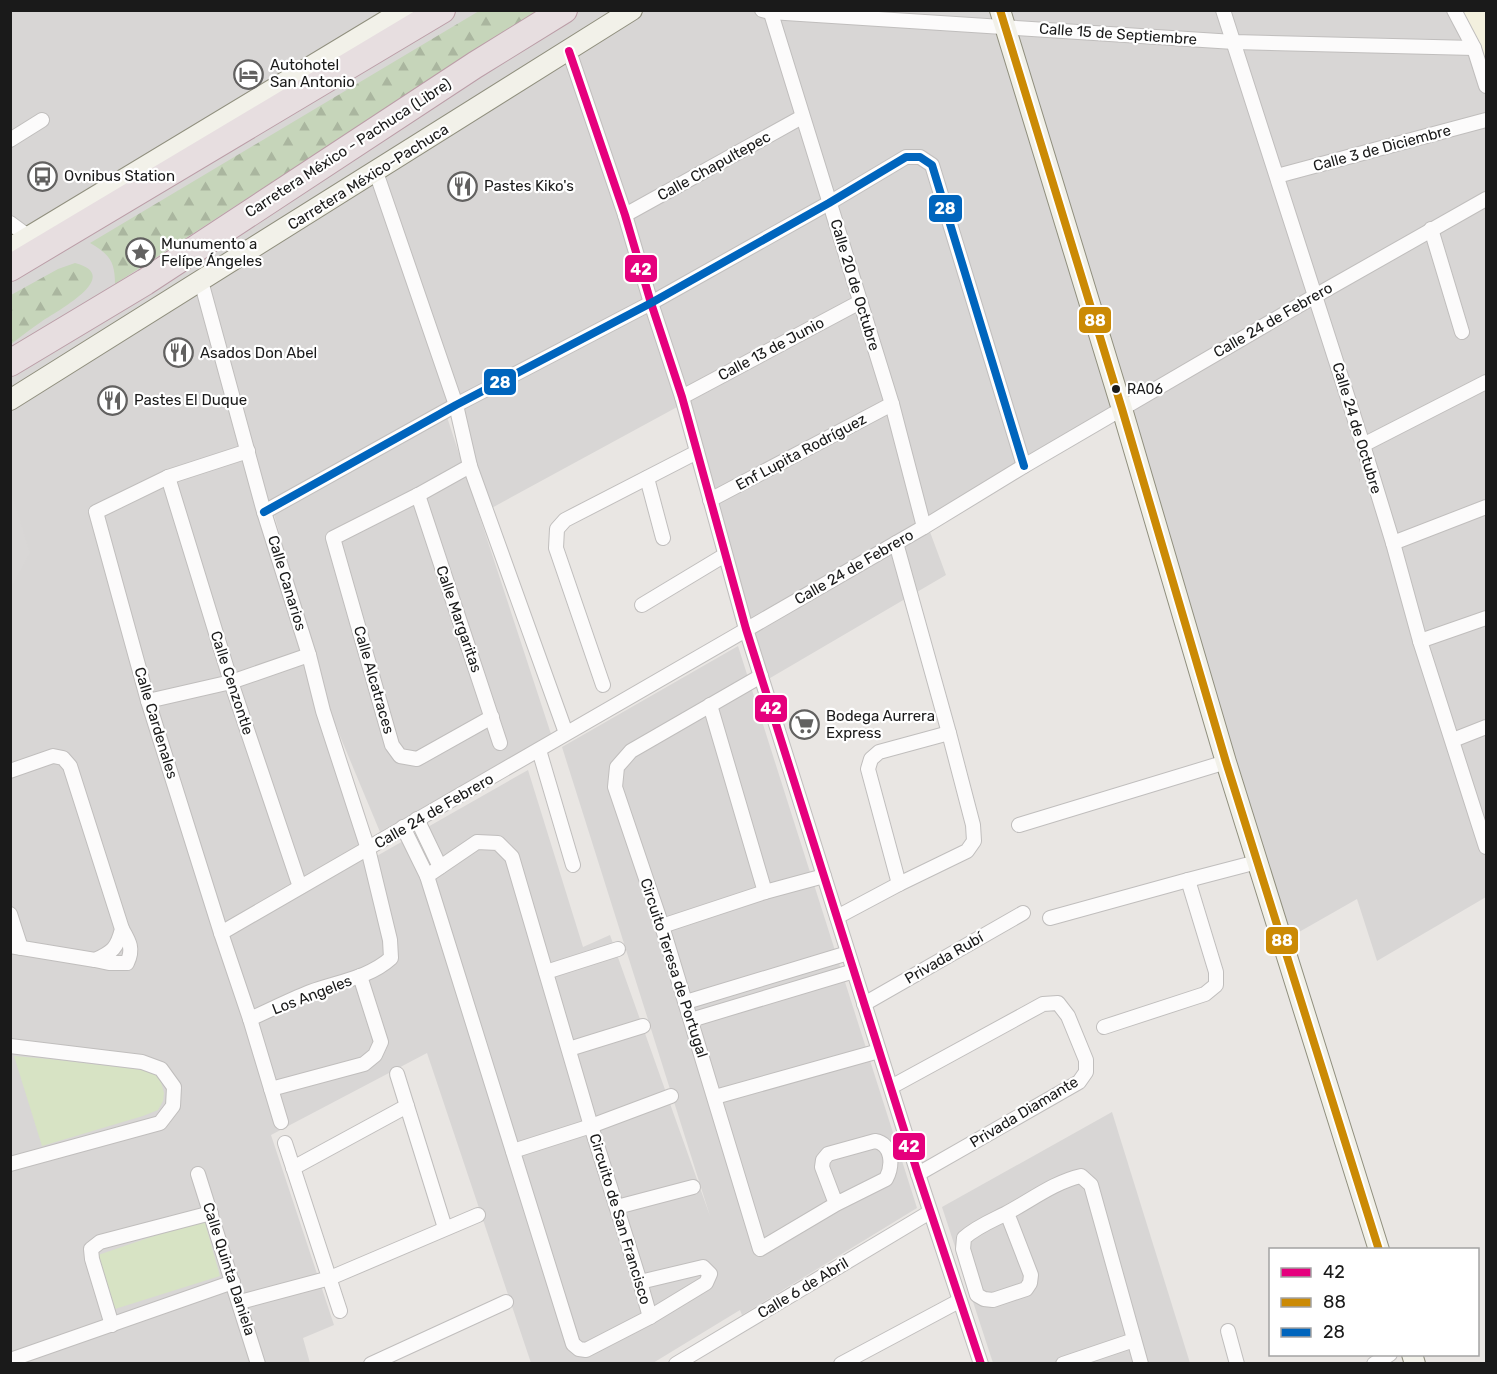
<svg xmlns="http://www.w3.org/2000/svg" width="1497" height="1374" viewBox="0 0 1497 1374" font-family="Rubik,sans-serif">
<defs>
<pattern id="forest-firs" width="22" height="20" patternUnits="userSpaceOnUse" patternTransform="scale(1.5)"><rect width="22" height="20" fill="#c6d5ba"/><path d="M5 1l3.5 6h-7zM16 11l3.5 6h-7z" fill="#aab69f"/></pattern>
</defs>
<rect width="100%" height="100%" fill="#e9e6e3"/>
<g fill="#d8d6d5">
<polygon points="11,11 1486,11 1486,897 1377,961 1357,899 1285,940 1120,412 930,532 946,575 765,681 679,406 488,510 448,405 267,503 310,641 273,511 447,417 551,734 380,832 335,724 375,857 528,770 583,947 610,935 710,1216 562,747 738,646 917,1208 742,1315 740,1310 653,1363 531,1363 427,1053 271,1135 334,1325 303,1338 310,1363 11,1363"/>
<polygon points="1112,1112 1190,1363 993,1363 942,1207"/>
</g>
<polygon fill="#f3f0de" points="1461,11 1486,11 1486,61"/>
<g fill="url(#forest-firs)">
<path d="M 479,11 L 541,11 L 476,50 L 115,284 C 115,261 109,254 90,243 Z"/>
<path d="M 75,263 C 125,276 55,312 41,322 C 30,329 21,337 11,344 L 11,295 L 58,269 Z"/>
</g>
<g fill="#d7e3c4">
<polygon points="14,1056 49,1059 144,1070 155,1073 161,1082 164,1093 163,1101 158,1110 143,1116 42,1146"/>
<polygon points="204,1219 220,1276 115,1309 98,1255"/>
</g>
<polygon fill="#d9d7d6" points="11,493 13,497 30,553 14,583 11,584"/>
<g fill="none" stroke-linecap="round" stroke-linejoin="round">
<defs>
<g id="street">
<polyline points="762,10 770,12 1234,42 1474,48"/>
<polyline points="770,10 892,404 924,527"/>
<polyline points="1223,10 1363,445 1393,543 1420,641 1486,847"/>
<polyline points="1454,10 1474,48 1486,86"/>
<polyline points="569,51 625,215 651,303 682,397 746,629 918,1174 981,1364"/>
<polyline points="10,140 42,120"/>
<polyline points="376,172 456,405 470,466 566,733"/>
<polyline points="1277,176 1486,120"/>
<polyline points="625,215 802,117"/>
<polyline points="10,223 29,237"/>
<polyline points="1431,229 1462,332"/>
<path d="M 201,281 L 264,512 L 309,655 L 323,711 L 368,849 L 390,940 L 391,958 C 369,978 337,982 310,992 C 290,1000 270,1010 250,1019"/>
<polyline points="682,397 860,302"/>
<polyline points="1363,445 1486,382"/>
<polyline points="248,451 168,477 96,512 148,701 221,933 250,1019 281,1122"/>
<polyline points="470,466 418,495 333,538 392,745 400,756 417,759 492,717"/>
<polyline points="168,477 231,682 300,887"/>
<polyline points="647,478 663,538"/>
<polyline points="418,495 500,743"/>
<polyline points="710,500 892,404"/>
<polyline points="264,512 456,405 651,303 829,203 906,157 920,157 932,165 1024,466"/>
<polyline points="1393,543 1486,507"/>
<polyline points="642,605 725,555"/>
<polyline points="1420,641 1486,618"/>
<path d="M 761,676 L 631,751 L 617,767 L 615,787 L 662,926 L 760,1249 L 836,1204 L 886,1179 C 893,1166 893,1144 875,1141 L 828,1154 L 823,1160 L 822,1167 L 836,1204"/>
<polyline points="603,685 556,548 557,529 565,520 697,452"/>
<polyline points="148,701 231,682 309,655"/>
<polyline points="710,705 765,892"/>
<polyline points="1453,740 1486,727"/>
<polyline points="539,750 573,865"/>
<path d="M 10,771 L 53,756 L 63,758 L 70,766 L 122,929 C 117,948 113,952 95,960 L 10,946"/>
<polyline points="417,819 440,867"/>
<polyline points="1019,825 1226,762"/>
<polyline points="403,827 427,876 573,1344 579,1349 586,1350 650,1317 706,1283 710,1274 703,1267 640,1282"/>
<polyline points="427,876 477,842 498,843 512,857 591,1126 640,1282 650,1317"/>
<polyline points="899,884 868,769 871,759 879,752 949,733"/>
<polyline points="10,914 21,948"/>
<polyline points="837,917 899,884 967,851 974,841 973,825 949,733 896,543"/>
<polyline points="1050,918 1188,880 1257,862"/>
<polyline points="662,926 765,892 824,876"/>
<polyline points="221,933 924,527 1024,466 1315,296 1486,199"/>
<path d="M 95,960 L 109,963 L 127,963 C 134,949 129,941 122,929"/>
<polyline points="546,972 618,949"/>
<polyline points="686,1002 848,953"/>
<polyline points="864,1004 1023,913"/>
<polyline points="691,1020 854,971"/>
<polyline points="1104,1027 1205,994 1216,985 1216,972 1188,880"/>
<polyline points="10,1046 142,1062 161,1069 174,1087 173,1106 160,1123 10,1164"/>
<polyline points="569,1049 643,1026"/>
<polyline points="397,1074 445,1228"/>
<polyline points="891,1087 1043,1004 1058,1003 1068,1016 1086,1060 1086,1072 1079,1082 918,1174"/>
<polyline points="271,1089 364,1064 375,1055 381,1042 360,976"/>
<polyline points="715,1097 879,1051"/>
<polyline points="285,1143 340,1311"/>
<polyline points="513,1151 591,1126 671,1096"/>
<polyline points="293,1168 407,1106"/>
<polyline points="198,1174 258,1364"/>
<polyline points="617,1207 693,1187"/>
<path d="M 1007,1213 L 1031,1275 L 1030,1283 L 1026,1289 L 993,1300 L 984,1299 L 977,1295 L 963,1249 L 964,1238 C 976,1227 991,1221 1005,1214 C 1030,1201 1054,1182 1081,1176 L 1091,1185 L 1141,1364"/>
<polyline points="240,1302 330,1278 478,1215"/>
<polyline points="112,1325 92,1259 91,1249 100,1242 211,1213"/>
<polyline points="1228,1331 1237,1364"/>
<polyline points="10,1360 233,1282"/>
<polyline points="371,1364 506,1302"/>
<polyline points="676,1364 930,1212"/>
<polyline points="841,1364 959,1301"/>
<polyline points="1063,1364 1134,1340"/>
<polyline points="1374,1364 1390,1354"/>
</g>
<g id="secondary">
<polyline points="1000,10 1122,409 1226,762 1379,1250"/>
<polyline points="10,248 404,10"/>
<polyline points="10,400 632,10"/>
<polyline points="1412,1354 1415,1364"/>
</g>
<g id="highway">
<polyline points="10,268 442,10"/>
<polyline points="10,363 145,282 475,65 564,10"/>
</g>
</defs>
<use href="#street" stroke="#c0bebd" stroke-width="16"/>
<use href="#secondary" stroke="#908f7e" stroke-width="22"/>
<use href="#highway" stroke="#bb9da7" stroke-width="28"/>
<use href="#street" stroke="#fcfbfb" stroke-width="14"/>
<use href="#secondary" stroke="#f2f1e9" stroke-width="20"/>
<use href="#highway" stroke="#e7dee0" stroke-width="26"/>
<defs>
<polyline id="bus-1" points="569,51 625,215 651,303 682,397 746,629 918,1174 981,1364"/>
<polyline id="bus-2" points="1000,10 1122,409 1226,762 1379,1250"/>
<polyline id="bus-3" points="264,512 456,405 651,303 829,203 906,157 920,157 932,165 1024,466"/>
</defs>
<use href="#bus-1" stroke="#fff" stroke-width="12"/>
<use href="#bus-2" stroke="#fff" stroke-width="12"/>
<use href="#bus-3" stroke="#fff" stroke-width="12"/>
<use href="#bus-1" stroke="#e5007d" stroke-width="8"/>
<use href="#bus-2" stroke="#cb8a05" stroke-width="8"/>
<use href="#bus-3" stroke="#0065bd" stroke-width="8"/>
</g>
<defs>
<symbol id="hotel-ring" viewBox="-11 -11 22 22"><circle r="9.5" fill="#fff" stroke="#626160" stroke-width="1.5"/><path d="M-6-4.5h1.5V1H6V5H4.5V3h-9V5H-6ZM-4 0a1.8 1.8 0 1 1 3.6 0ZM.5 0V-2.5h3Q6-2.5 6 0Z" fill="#626160"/></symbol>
<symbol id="bus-ring" viewBox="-11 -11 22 22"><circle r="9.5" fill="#fff" stroke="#626160" stroke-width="1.5"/><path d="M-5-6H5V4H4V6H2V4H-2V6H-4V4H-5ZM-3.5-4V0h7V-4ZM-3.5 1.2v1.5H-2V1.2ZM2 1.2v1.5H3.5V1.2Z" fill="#626160"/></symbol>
<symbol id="restaurant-ring" viewBox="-11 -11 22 22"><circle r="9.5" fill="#fff" stroke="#626160" stroke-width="1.5"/><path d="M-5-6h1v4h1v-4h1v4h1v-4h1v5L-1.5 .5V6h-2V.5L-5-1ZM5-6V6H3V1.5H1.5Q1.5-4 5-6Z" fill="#626160"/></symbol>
<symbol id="sight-ring" viewBox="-11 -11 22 22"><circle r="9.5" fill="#fff" stroke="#626160" stroke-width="1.5"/><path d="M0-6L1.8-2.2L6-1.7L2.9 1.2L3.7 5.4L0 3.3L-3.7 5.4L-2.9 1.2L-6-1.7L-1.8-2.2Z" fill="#626160"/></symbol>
<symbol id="supermarket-ring" viewBox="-11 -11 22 22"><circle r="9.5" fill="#fff" stroke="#626160" stroke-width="1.5"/><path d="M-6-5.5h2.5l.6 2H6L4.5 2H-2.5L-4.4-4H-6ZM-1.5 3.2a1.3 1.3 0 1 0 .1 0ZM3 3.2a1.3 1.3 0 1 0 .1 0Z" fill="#626160"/></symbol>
</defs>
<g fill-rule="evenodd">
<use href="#hotel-ring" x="232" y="58" width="33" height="33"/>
<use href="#bus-ring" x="26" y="160" width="33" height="33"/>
<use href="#restaurant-ring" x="446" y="170" width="33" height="33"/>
<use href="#sight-ring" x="124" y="236" width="33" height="33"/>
<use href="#restaurant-ring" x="162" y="336" width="33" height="33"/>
<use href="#restaurant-ring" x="96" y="384" width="33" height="33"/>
<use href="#supermarket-ring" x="788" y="708" width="33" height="33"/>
</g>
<circle fill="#1a1a1a" stroke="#fff" stroke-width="2" cx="1116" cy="389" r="5"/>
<g text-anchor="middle" stroke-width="4.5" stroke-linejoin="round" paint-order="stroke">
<g font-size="14" fill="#1a1a1a" stroke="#fff" text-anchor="start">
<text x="1127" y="394">RA06</text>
</g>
<g font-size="15" fill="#1a1a1a" stroke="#fff">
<text transform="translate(1118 34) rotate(4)" y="5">Calle 15 de Septiembre</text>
<text transform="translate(348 148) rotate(-33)" y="5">Carretera México - Pachuca (Libre)</text>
<text transform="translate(1382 148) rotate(-15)" y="5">Calle 3 de Diciembre</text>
<text transform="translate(714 166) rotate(-29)" y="5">Calle Chapultepec</text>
<text transform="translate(368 177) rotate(-32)" y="5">Carretera México-Pachuca</text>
<text transform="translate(855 285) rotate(73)" y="5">Calle 20 de Octubre</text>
<text transform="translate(1273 320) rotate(-30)" y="5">Calle 24 de Febrero</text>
<text transform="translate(771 349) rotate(-28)" y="5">Calle 13 de Junio</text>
<text transform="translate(1357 428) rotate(73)" y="5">Calle 24 de Octubre</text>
<text transform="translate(801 452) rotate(-28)" y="5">Enf Lupita Rodríguez</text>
<text transform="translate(854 567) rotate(-30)" y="5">Calle 24 de Febrero</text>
<text transform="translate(287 583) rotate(73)" y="5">Calle Canarios</text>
<text transform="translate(459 619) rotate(71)" y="5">Calle Margaritas</text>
<text transform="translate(374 680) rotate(74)" y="5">Calle Alcatraces</text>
<text transform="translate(232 683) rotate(72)" y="5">Calle Cenzontle</text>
<text transform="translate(156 723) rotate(73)" y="5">Calle Cardenales</text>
<text transform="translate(434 811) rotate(-30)" y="5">Calle 24 de Febrero</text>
<text transform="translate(944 958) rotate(-30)" y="5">Privada Rubí</text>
<text transform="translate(674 968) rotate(72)" y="5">Circuito Teresa de Portugal</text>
<text transform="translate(312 995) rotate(-21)" y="5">Los Angeles</text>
<text transform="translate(1024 1112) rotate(-31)" y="5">Privada Diamante</text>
<text transform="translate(620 1219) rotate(73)" y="5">Circuito de San Francisco</text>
<text transform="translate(229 1269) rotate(72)" y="5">Calle Quinta Daniela</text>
<text transform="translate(803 1288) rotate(-31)" y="5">Calle 6 de Abril</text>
</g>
<g font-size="15" fill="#1a1a1a" stroke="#fff" text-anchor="start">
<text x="270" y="70">Autohotel<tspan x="270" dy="17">San Antonio</tspan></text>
<text x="64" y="181">Ovnibus Station</text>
<text x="484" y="191">Pastes Kiko's</text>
<text x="161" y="249">Munumento a<tspan x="161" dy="17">Felípe Ángeles</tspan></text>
<text x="200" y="358">Asados Don Abel</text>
<text x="134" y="405">Pastes El Duque</text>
<text x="826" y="721">Bodega Aurrera<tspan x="826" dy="17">Express</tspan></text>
</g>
</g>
<g stroke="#fff" stroke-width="2">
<rect x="928" y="194" width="35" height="29" rx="6" fill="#0065bd"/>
<rect x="624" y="254" width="34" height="29" rx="6" fill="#e5007d"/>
<rect x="1078" y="306" width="34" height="28" rx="6" fill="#cb8a05"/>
<rect x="483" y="368" width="34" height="28" rx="6" fill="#0065bd"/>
<rect x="754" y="694" width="34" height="29" rx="6" fill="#e5007d"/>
<rect x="1265" y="926" width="34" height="29" rx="6" fill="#cb8a05"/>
<rect x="892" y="1132" width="34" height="29" rx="6" fill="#e5007d"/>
</g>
<g font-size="16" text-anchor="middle" font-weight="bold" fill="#fff">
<text x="945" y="214">28</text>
<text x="641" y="275">42</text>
<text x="1095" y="326">88</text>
<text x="500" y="388">28</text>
<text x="771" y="714">42</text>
<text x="1282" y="946">88</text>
<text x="909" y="1152">42</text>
</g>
<rect width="1497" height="1374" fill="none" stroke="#1a1a1a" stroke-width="24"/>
<rect x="1269" y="1248" width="210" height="108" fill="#ffffff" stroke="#a3a3a3" stroke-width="1.5"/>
<rect x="1281" y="1268" width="30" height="9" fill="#e5007d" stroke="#a3a3a3" stroke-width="1.5"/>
<text x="1323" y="1278" font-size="18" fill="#1a1a1a">42</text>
<rect x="1281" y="1298" width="30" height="9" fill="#cb8a05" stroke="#a3a3a3" stroke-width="1.5"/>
<text x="1323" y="1308" font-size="18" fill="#1a1a1a">88</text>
<rect x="1281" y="1328" width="30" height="9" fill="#0065bd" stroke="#a3a3a3" stroke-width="1.5"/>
<text x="1323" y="1338" font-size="18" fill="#1a1a1a">28</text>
</svg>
